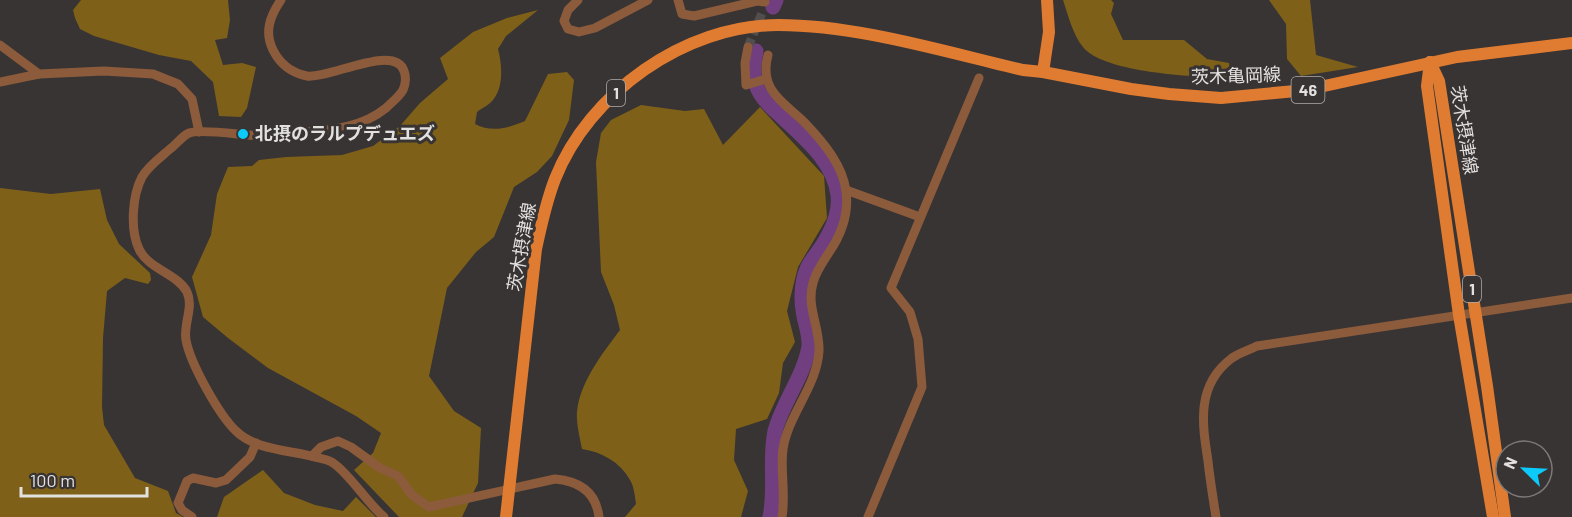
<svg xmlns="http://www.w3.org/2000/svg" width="1572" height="517" viewBox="0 0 1572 517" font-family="Barlow,'Noto Sans JP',sans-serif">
<rect width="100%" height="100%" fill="#383433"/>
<g fill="#7e6019">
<polygon points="81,0 228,0 230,20 227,38 215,40 223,65 242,63 256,67 247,108 241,117 219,116 213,82 191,61 159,55 94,36 80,29 75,18 73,10"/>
<path d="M 1063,0 L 1111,0 L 1114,3 L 1111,14 L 1123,40 L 1184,40 L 1207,59 L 1229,63 L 1231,77 C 1200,78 1103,73 1083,47 C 1073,35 1068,15 1063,0 Z"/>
<polygon points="1269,0 1310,0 1316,55 1358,67 1301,76 1287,59 1286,24"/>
<path d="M 538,10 L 506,36 L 498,49 C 502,64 504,87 493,100 C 489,105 482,108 477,112 L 475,124 C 492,133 508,128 525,121 L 548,74 L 567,72 L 574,80 L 569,120 L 552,156 L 537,172 L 514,187 L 494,237 L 476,252 L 447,288 L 429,376 L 454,411 L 481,428 L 478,483 L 462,517 L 399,517 L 354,470 L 373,453 L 381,433 L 356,416 L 268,368 L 228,338 L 203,317 L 192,277 L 211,235 L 217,194 L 228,167 L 252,166 L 259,160 L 286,157 L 342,155 L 373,146 L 400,126 L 420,103 L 448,79 L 440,58 L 473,32 L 507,18 Z"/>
<path d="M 641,105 L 685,111 L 704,109 L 723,145 L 760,107 L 824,176 L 827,218 L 798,267 L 787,311 L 795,342 L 783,363 L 779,393 L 767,419 L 736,429 L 734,460 L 748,491 L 741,517 L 625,517 L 636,504 C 635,497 634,486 630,480 C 620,462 602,452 582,449 C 580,438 576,423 577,412 C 580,382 602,354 620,330 L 614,305 L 601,272 L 596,162 L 601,133 L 611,120 Z"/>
<polygon points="0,188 51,194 100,189 107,220 119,244 150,273 151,280 148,284 125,278 107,291 103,338 102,407 104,425 135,478 168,491 176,513 183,517 0,517"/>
<polygon points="263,470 284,493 315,505 343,511 356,497 376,517 217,517 224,497"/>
</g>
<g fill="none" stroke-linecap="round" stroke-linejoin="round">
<g stroke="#713f80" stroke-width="15">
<polyline points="773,7 776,0"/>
<path d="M 756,51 C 754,63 752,76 757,87 C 761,98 771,107 780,115 C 803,137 834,161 838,195 C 840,212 831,232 822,246 C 817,254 810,261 807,269 C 802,280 801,298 803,310 C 804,322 810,333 809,346 C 804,377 783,401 775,431 C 769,458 776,489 770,517"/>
</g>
<polyline stroke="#524e4d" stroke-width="9" stroke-dasharray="9 4.5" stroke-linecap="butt" points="748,47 762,13"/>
<g stroke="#8c5b3b" stroke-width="9">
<path d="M 281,0 C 270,16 264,32 273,50 C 280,64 292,73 307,76 C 329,79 395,43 404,71 C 406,76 406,84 403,90 C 399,97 392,102 386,108 C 359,130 326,130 293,133 C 278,133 263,136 248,135 C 235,134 199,129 189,133 C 182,136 176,145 170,149 C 161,157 148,166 142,177 C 132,196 130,230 139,249 C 148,269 178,274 187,292 C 194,307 183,325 186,340 C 190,363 219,415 236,431 C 256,451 293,450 319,458 C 323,459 330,460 333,463 C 349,473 367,503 384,517"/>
<polyline points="578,0 568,10 564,21 568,29 579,32 595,28 648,0"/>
<polyline points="678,0 682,14 694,16 757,1 765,2"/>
<polyline points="0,45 39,74 104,71 153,74 178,84 192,99 199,132"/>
<polyline points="748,47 745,63 746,85 766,79"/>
<path d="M 768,55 C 758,92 786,103 807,125 C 824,143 843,166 846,191 C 849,213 842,233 830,251 C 823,262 816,271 813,283 C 806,307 820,327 819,351 C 817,386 788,415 783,449 C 780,470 786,493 782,517"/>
<polyline points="0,82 39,74"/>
<polyline points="846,190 920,217"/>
<path d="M 312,456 L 321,447 L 338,441 L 351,447 L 380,468 L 398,476 L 412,495 L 429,507 L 555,479 C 579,481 596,492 599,517"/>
<polyline points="192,517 182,510 178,503 187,481 193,478 216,483 226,480 250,457 256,443"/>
<polyline points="868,517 922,387 918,339 910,312 891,288 979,78"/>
<path d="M 1216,517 C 1213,498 1210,480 1208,461 C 1202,423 1196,385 1232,358 C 1239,353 1249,350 1257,346 L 1572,298"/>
</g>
<g stroke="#e07c32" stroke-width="12">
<polyline points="1430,62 1439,81 1487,386 1505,517"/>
<polyline points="1430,62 1427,86 1459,315 1493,517"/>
<polyline points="1043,72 1049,32 1047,0"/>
<path d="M 506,517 L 536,249 C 541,226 546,202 555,179 C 589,93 685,25 778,25 C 858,25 945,52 1023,70 L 1043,72 L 1131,89 L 1169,94 L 1221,98 L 1306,90 L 1457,57 L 1572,43"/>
</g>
</g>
<circle fill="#0ccafa" stroke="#383433" stroke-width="2" cx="243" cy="134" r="6"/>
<g text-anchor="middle" stroke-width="6" stroke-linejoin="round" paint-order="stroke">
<g fill="#383433" stroke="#b0acac" stroke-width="1.5">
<rect x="1291.5" y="77" width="33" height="26" rx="4.5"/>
<rect x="607" y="80" width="18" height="26" rx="4.5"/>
<rect x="1463" y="276" width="18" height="26" rx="4.5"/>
</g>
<g font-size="16" font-weight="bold" fill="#e3e0e0">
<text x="1308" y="96">46</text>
<text x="616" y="99">1</text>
<text x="1472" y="295">1</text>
</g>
<g font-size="18" fill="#e3e0e0" stroke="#383433">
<text transform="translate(1236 76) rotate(-2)" y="6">茨木亀岡線</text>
<text transform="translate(1464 130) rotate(81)" y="6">茨木摂津線</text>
<text transform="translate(522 247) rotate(-80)" y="6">茨木摂津線</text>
</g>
<g font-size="18" font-weight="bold" fill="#e3e0e0" stroke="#383433" text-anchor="start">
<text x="255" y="140">北摂のラルプデュエズ</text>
</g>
</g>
<g transform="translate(1524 469) rotate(294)"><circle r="28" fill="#383433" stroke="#7c7978" stroke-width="1.5"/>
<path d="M0-4.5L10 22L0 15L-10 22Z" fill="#0ccafa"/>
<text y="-9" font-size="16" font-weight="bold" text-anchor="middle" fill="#e3e0e0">N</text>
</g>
<path d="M21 487v9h126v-9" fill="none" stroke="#e3e0e0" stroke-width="3"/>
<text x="30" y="487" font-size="18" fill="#e3e0e0" stroke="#383433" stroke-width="4.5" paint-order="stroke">100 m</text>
</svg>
